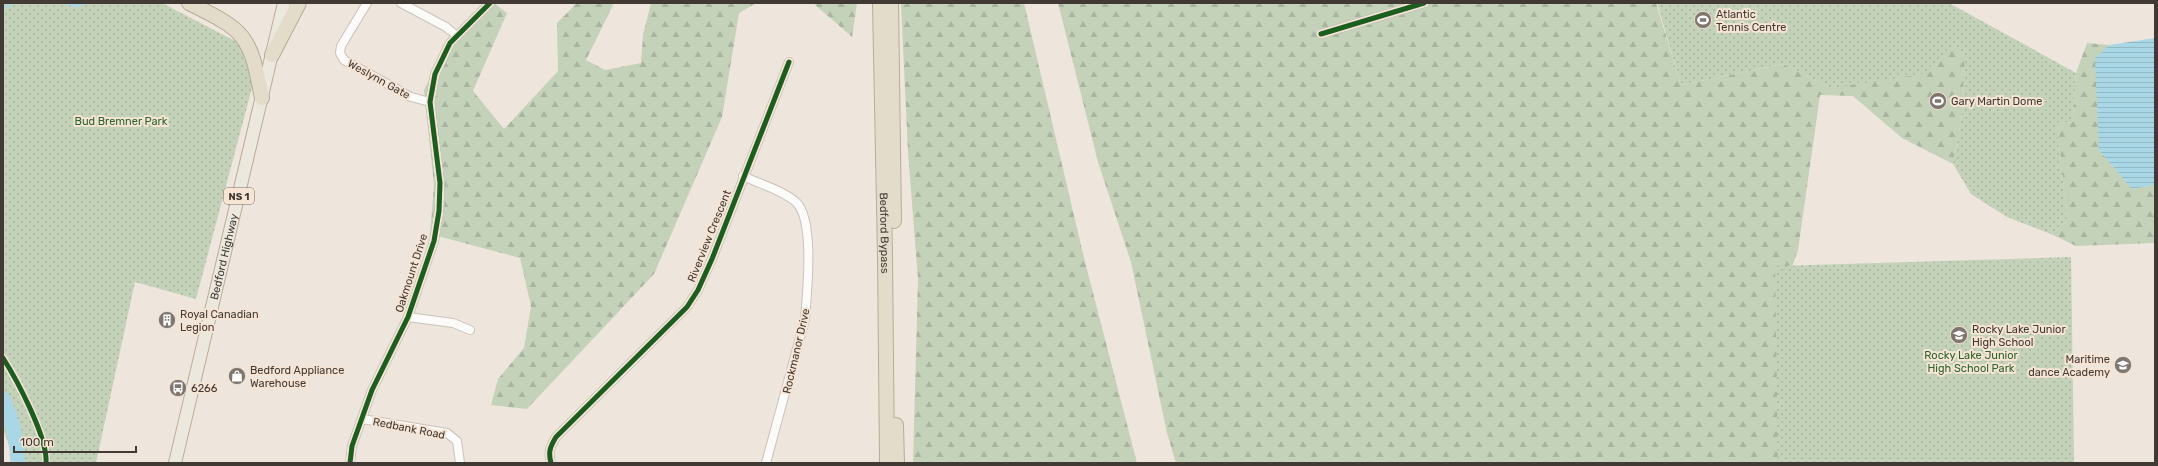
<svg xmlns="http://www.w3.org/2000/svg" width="2158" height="466" viewBox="0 0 2158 466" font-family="Rubik,sans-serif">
<defs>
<pattern id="forest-firs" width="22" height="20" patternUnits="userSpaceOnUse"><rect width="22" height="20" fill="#c3d2b9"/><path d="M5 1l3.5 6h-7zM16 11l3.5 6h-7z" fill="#a9b5a0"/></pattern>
<pattern id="park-dots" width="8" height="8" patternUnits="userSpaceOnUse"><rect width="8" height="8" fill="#c3d2b9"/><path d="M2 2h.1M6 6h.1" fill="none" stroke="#a9b5a0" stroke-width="1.8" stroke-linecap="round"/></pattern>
<pattern id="water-rules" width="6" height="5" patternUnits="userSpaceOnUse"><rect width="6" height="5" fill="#a9d7e5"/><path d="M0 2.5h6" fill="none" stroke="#93b9c5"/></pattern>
</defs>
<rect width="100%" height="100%" fill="#eee5dc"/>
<g fill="url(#forest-firs)">
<polygon points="485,3 494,3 507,13 473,91 504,129 558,71 557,23 577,3 614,3 586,60 605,70 641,63 643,35 651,3 756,3 739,13 722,117 654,274 527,409 491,405 498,379 524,348 531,306 520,258 430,234 434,185 424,90 449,42"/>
<polygon points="813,3 857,3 852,37"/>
<polygon points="901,3 1024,3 1084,258 1137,463 913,463 918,279 908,152"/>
<polygon points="1058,3 1656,3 1681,85 1783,64 1831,88 1955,41 1965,61 1962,116 1953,164 1902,138 1853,96 1820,95 1798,250 1792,267 2013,463 1176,463 1167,433 1131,262 1098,162"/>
<polygon points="2087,43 2109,45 2095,59 2132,189 2155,185 2155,243 2076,246 2051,234 2067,221 2057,123 2073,122 2076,73"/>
</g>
<g fill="url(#park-dots)">
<polygon points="3,3 162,3 235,41 248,58 253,84 196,299 135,282 96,463 14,463 11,451 3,429"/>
<polygon points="1657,3 1949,3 2076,73 2073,122 2057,123 2067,221 2051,234 2007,217 1971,194 1953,164 1962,116 1965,62 1955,42 1929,73 1831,88 1783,64 1681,85"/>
<polygon points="2071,257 2074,463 1778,463 1775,266"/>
</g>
<polygon fill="url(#water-rules)" points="2155,38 2155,185 2132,189 2099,150 2095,58 2109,45"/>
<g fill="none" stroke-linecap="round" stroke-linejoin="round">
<g stroke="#a9d7e5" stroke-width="2.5">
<polyline points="65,3 77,6 84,3"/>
<polyline points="3,9 12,3"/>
</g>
<path stroke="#a9d7e5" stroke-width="15" d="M 3,399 C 12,419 17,441 18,463"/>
<defs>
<g id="minor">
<polyline points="367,3 341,46 340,53 344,60 411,97 430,102"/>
<polyline points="401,3 446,27 457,36"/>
<polyline points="1321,34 1424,3"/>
<path d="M 743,176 C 760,184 782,190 796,202 C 815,220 807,293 805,319 L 766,463"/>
<polyline points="408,317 453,323 470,330"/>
<polyline points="362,419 447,433 457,441 460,463"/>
<polyline points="350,463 352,446 372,390 408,317 434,241 439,211 440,183 430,102 435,74 450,43 490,3"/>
<path d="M 551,463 C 548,452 550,447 556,437 L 687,307 L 698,290 L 712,259 L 789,62"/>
</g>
<g id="primary">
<path id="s1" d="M 175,463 L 284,3"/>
</g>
<g id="motorway">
<path d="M 189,3 C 246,31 250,35 262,98"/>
<path id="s2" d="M 880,3 L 885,255 L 887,463"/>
<polyline points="891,3 894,221"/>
<polyline points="272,55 299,3"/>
<polyline points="896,425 897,463"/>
</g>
</defs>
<use href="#minor" stroke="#cac3bb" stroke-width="10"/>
<use href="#primary" stroke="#b7ac97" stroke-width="14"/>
<use href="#motorway" stroke="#b7ac97" stroke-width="16"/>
<use href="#minor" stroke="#fcfbfa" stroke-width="8"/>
<use href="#primary" stroke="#ede8dd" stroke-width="12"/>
<use href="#motorway" stroke="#e3dcca" stroke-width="14"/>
<defs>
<g id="cycleway">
<polyline points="1321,34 1424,3"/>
<path d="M 3,358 C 17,380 48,438 46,463"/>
<polyline points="350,463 352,446 372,390 408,317 434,241 439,211 440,183 430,102 435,74 450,43 490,3"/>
<path d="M 551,463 C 548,452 550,447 556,437 L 687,307 L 698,290 L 712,259 L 789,62"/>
</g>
</defs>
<use href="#cycleway" stroke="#f6e4d4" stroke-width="8"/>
<use href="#cycleway" stroke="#1b5e20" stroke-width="5"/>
</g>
<defs>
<symbol id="stadium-disc" viewBox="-11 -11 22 22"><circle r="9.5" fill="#7e766f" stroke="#f6e4d4"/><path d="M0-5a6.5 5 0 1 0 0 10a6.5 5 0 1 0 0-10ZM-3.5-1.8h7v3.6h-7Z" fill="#fff"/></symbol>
<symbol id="building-disc" viewBox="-11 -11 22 22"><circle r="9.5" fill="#7e766f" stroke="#f6e4d4"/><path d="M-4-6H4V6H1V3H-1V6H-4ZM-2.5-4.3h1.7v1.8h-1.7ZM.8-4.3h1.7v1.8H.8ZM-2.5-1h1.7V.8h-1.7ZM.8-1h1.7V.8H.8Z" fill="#fff"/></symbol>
<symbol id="school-disc" viewBox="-11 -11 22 22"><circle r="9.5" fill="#7e766f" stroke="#f6e4d4"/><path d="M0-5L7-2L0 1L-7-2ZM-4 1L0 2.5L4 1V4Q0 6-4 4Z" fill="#fff"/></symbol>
<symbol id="shop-disc" viewBox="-11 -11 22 22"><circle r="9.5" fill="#7e766f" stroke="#f6e4d4"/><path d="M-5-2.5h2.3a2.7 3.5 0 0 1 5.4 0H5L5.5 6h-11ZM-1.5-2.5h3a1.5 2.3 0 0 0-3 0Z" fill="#fff"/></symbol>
<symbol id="bus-disc" viewBox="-11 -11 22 22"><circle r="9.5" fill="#7e766f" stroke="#f6e4d4"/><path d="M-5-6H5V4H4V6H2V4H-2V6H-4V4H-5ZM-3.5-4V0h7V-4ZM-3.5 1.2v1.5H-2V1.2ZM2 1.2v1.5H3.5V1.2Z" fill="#fff"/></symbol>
</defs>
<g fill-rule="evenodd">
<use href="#stadium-disc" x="1693" y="10" width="20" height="20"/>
<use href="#stadium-disc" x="1928" y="91" width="20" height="20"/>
<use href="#building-disc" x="157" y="310" width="20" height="20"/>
<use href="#school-disc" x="1949" y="325" width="20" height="20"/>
<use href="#school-disc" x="2113" y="355" width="20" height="20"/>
<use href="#shop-disc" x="227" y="366" width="20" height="20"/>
<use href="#bus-disc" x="168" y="378" width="20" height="20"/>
</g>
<g text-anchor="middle" stroke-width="4" stroke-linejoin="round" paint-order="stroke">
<rect fill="#f6e4d4" stroke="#776d64" stroke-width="1" x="224" y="188" width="30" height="16" rx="3"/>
<g font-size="10" font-weight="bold" fill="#413a34">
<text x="239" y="200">NS 1</text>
</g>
<g font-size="11" fill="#413a34" stroke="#f6e4d4" text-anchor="start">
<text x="1716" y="18">Atlantic<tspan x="1716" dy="13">Tennis Centre</tspan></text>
<text x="1951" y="105">Gary Martin Dome</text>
<text x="180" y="318">Royal Canadian<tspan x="180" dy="13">Legion</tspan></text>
<text x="1972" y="333">Rocky Lake Junior<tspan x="1972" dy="13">High School</tspan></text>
<text x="2110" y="363" text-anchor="end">Maritime<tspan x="2110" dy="13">dance Academy</tspan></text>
<text x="250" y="374">Bedford Appliance<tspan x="250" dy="13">Warehouse</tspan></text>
<text x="191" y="392">6266</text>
</g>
<g font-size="11" fill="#413a34" stroke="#f6e4d4">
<text transform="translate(379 79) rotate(29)" y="4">Weslynn Gate</text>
<text dy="4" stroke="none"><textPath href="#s2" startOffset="230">Bedford Bypass</textPath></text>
<text transform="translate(709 236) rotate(-68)" y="4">Riverview Crescent</text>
<text dy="4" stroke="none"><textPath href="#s1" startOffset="212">Bedford Highway</textPath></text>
<text transform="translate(411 273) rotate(-72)" y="4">Oakmount Drive</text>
<text transform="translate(796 351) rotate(-77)" y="4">Rockmanor Drive</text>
<text transform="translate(409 428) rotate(11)" y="4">Redbank Road</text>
</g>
<g font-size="11" fill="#2b652b" stroke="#f6e4d4">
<text x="121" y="125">Bud Bremner Park</text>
<text x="1971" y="359">Rocky Lake Junior<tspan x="1971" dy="13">High School Park</tspan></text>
</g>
</g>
<rect width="2158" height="466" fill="none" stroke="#413a34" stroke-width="8"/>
<path d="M14 446v6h122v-6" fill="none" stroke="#413a34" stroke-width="2"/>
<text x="20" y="446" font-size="12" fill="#413a34" stroke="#f6e4d4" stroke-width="3" paint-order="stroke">100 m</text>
</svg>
